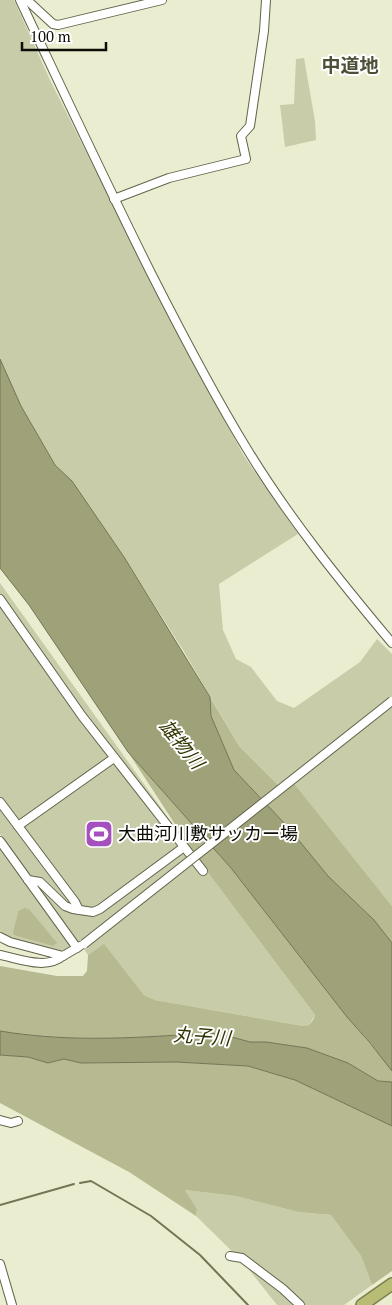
<svg xmlns="http://www.w3.org/2000/svg" width="392" height="1305" viewBox="0 0 392 1305" font-family="'PT Serif','Noto Sans JP',serif">
<rect width="100%" height="100%" fill="#ebedd0"/>
<g fill="#c9cca9" fill-rule="evenodd">
<polygon points="0,0 14,0 50,80 155,289 208,390 244,456 298,534 219,584 223,630 236,659 251,667 277,701 294,708 360,662 377,639 392,654 392,906 289,777 278,785 239,746 183,650 124,557 72,481 55,465 21,406 0,360"/>
<polygon points="304,58 315,121 316,140 285,147 280,105 294,104 296,59"/>
<polygon points="0,583 197,858 315,1015 309,1025 303,1026 155,1000 144,995 104,945 88,955 0,834"/>
<path d="M 0,847 L 69,944 L 69,948 L 61,952 L 9,938 L 0,933 ZM 30,910 L 56,943 L 56,944 L 15,935 L 13,932 L 18,911 Z"/>
<polygon points="185,1190 236,1196 298,1212 331,1215 361,1256 372,1285 344,1305 277,1305 242,1261 196,1216 197,1209"/>
</g>
<g fill="#b7b991">
<polygon points="210,697 239,746 278,785 289,777 392,906 392,943 374,920 328,876 287,826 234,770 211,716"/>
<path d="M 128,752 L 231,868 L 347,1017 L 389,1066 L 392,1071 L 392,1082 L 378,1081 L 348,1063 L 307,1048 L 266,1042 L 250,1042 L 228,1036 L 209,1033 L 197,1036 L 188,1032 L 178,1035 C 117,1039 60,1041 0,1031 L 0,966 L 57,976 L 83,976 L 87,971 L 88,955 L 104,944 L 144,995 L 155,1000 L 303,1026 L 309,1025 L 313,1020 L 315,1015 L 197,858 Z"/>
<polygon points="25,908 30,910 57,943 53,946 14,935 13,932 18,911"/>
<polygon points="0,1055 28,1057 48,1063 64,1059 81,1063 176,1062 248,1066 295,1080 392,1126 392,1271 372,1285 361,1256 331,1215 298,1212 236,1196 185,1190 197,1209 196,1216 129,1172 0,1103"/>
</g>
<g fill="#9fa179" stroke="#737556">
<polygon points="0,359 21,406 55,465 72,481 124,557 210,697 211,716 234,770 287,826 328,876 374,920 392,943 392,1071 370,1043 347,1017 231,868 128,752 29,605 0,568"/>
<path d="M 0,1031 C 60,1041 117,1039 178,1035 L 188,1032 L 197,1036 L 209,1033 L 228,1036 L 250,1042 L 266,1042 L 307,1048 L 348,1063 L 378,1081 L 392,1082 L 392,1126 L 295,1080 L 248,1066 L 176,1062 L 81,1063 L 64,1059 L 48,1063 L 28,1057 L 0,1055 Z"/>
</g>
<g fill="none" stroke-linecap="round" stroke-linejoin="round">
<g stroke="#737556" stroke-width="2">
<polyline points="80,1183 91,1181 151,1216 200,1255 248,1305"/>
<polyline points="0,1205 74,1184"/>
</g>
<defs>
<g id="minor">
<path d="M 20,0 C 63,91 106,183 151,273 C 181,332 212,392 247,449 C 289,518 340,581 392,643"/>
<polyline points="27,0 53,24 58,25 162,0"/>
<polyline points="114,199 169,178 246,159 241,136 250,126 264,31 266,0"/>
<polyline points="0,599 82,716 203,871"/>
<polyline points="0,802 75,902 79,910"/>
<polyline points="18,826 114,758"/>
<polyline points="0,841 77,948"/>
<polyline points="28,880 40,882 65,906 73,909 93,912 100,909 184,847"/>
<polyline points="0,937 10,942 63,956 80,946"/>
<path d="M 0,955 C 20,959 46,970 63,956"/>
<polyline points="0,1120 11,1123 18,1121"/>
<polyline points="230,1256 242,1258 283,1289 300,1305"/>
<polyline points="0,1264 12,1305"/>
</g>
<polyline id="highway" points="362,1305 392,1284"/>
</defs>
<use href="#minor" stroke="#62644b" stroke-width="10"/>
<use href="#highway" stroke="#7c7f4e" stroke-width="14"/>
<use href="#minor" stroke="#fff" stroke-width="8"/>
<use href="#highway" stroke="#b8bc75" stroke-width="11"/>
<defs>
<polyline id="minor-bridge" points="84,944 392,701"/>
</defs>
<use href="#minor-bridge" stroke="#62644b" stroke-width="10" stroke-linecap="butt"/>
<use href="#minor-bridge" stroke="#fff" stroke-width="8"/>
</g>
<defs>
<symbol id="stadium-square" viewBox="-11 -11 22 22"><rect x="-9" y="-9" width="18" height="18" rx="4" fill="#a550be" stroke="#fff"/><path d="M0-5a6.5 5 0 1 0 0 10a6.5 5 0 1 0 0-10ZM-3.5-1.8h7v3.6h-7Z" fill="#fff"/></symbol>
</defs>
<g fill-rule="evenodd">
<use href="#stadium-square" x="83" y="818" width="32" height="32"/>
</g>
<g text-anchor="middle" stroke-width="4" stroke-linejoin="round" paint-order="stroke">
<g font-size="18" fill="#0c0d05" stroke="#fff" text-anchor="start">
<text x="118" y="840">大曲河川敷サッカー場</text>
</g>
<g font-size="19" font-weight="bold" fill="#4d4f36" stroke="#fff">
<text x="350" y="72">中道地</text>
</g>
<g font-size="19" font-style="italic" fill="#333400" stroke="#fff">
<text transform="translate(182 744) rotate(51)" y="7">雄物川</text>
<text transform="translate(202 1036) rotate(4)" y="7">丸子川</text>
</g>
</g>
<path d="M22 42v8h84v-8" fill="none" stroke="#0c0d05" stroke-width="2.5"/>
<text x="30" y="42" font-size="15" fill="#0c0d05" stroke="#ffffff" stroke-width="4" paint-order="stroke">100 m</text>
</svg>
